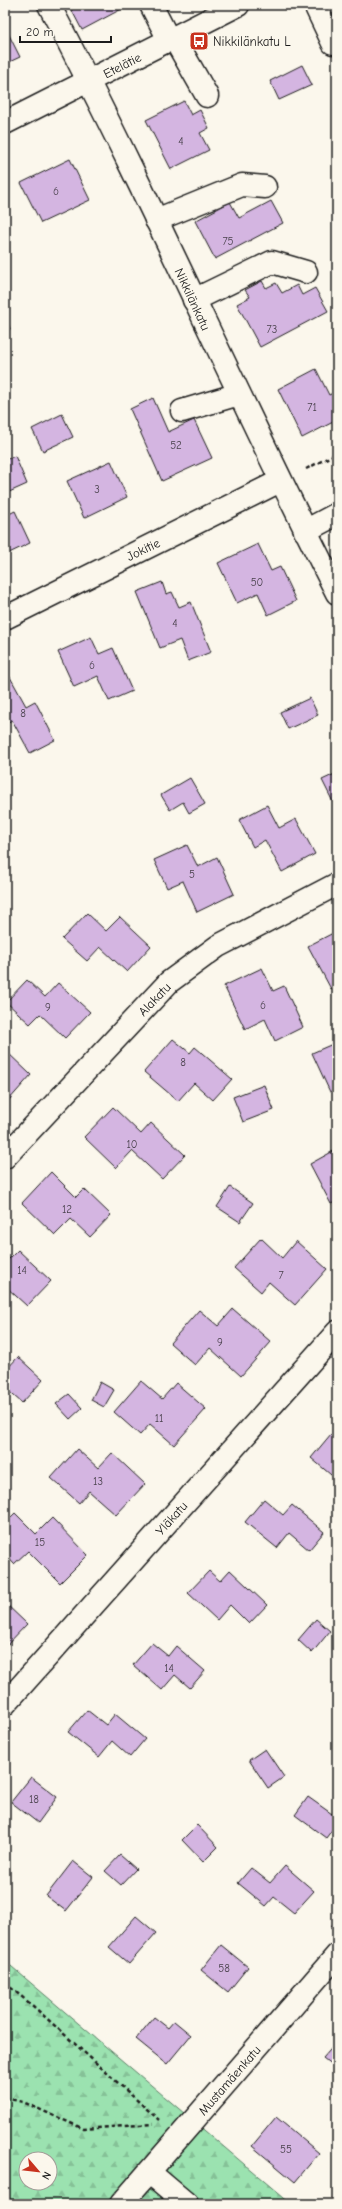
<svg xmlns="http://www.w3.org/2000/svg" width="342" height="2209" viewBox="0 0 342 2209" font-family="'Comic Neue',sans-serif">
<defs>
<pattern id="forest-firs" width="22" height="20" patternUnits="userSpaceOnUse"><rect width="22" height="20" fill="#9be2b0"/><path d="M5 1l3.5 6h-7zM16 11l3.5 6h-7z" fill="#85c197"/></pattern>
</defs>
<rect width="100%" height="100%" fill="#fbf7ec"/>
<filter id="ink" filterUnits="userSpaceOnUse"><feTurbulence type="fractalNoise" baseFrequency=".025" numOctaves="2"/><feDisplacementMap in="SourceGraphic" scale="8" xChannelSelector="R" yChannelSelector="G"/><feConvolveMatrix kernelMatrix="1 2 1 2 8 2 1 2 1" color-interpolation-filters="sRGB"/></filter>
<g filter="url(#ink)">
<path fill="url(#forest-firs)" stroke="#5c7f66" fill-rule="evenodd" d="M 5,1961 L 291,2204 L 5,2204 ZM 26,2159 L 50,2159 L 50,2183 L 26,2183 Z"/>
<g fill="#d4b5e1" stroke="#1c1c1c">
<polygon points="69,5 129,5 82,30"/>
<polygon points="5,27 20,57 5,64"/>
<polygon points="302,65 312,85 279,100 270,81"/>
<polygon points="184,101 191,115 200,110 209,128 200,133 209,150 171,169 146,120"/>
<polygon points="70,159 90,200 41,223 21,183"/>
<polygon points="271,201 283,223 215,259 195,221 230,202 239,218"/>
<polygon points="262,281 266,288 276,283 282,293 297,285 302,295 315,288 328,311 260,347 237,304 250,297 245,290"/>
<polygon points="5,316 10,329 5,332"/>
<polygon points="316,369 329,395 337,391 337,420 302,438 278,389"/>
<polygon points="153,398 168,432 194,420 212,458 162,481 130,409"/>
<polygon points="62,414 73,437 43,451 32,429"/>
<polygon points="15,456 27,484 7,493 5,460"/>
<polygon points="111,461 127,497 84,518 67,481"/>
<polygon points="15,511 30,543 5,555 5,516"/>
<polygon points="258,544 271,571 280,567 296,601 268,615 258,593 237,603 218,563"/>
<polygon points="162,582 166,594 172,592 179,607 191,602 211,652 188,661 180,640 160,648 137,592"/>
<polygon points="91,637 99,654 113,648 132,691 109,701 98,676 74,687 58,652"/>
<polygon points="10,677 26,706 35,701 55,740 30,753 12,720 5,724 5,679"/>
<polygon points="310,698 318,715 288,729 280,712"/>
<polygon points="337,773 337,806 335,806 322,780"/>
<polygon points="190,778 205,804 189,813 183,802 170,810 161,795"/>
<polygon points="267,805 279,828 296,819 315,854 282,872 265,840 253,847 239,820"/>
<polygon points="187,845 198,867 217,857 234,894 197,912 183,881 167,888 154,860"/>
<polygon points="87,913 106,931 120,917 151,946 127,972 100,947 87,961 62,939"/>
<polygon points="337,931 337,985 331,989 308,946"/>
<polygon points="262,968 273,991 284,986 303,1027 275,1041 265,1019 245,1029 224,986"/>
<polygon points="27,980 45,997 58,983 90,1012 65,1038 40,1014 30,1024 6,1002"/>
<polygon points="173,1039 190,1053 195,1047 232,1079 213,1100 194,1083 178,1101 144,1072"/>
<polygon points="335,1043 337,1048 337,1088 330,1092 312,1053"/>
<polygon points="5,1050 31,1075 8,1101 5,1098"/>
<polygon points="264,1085 274,1110 243,1122 233,1097"/>
<polygon points="113,1107 141,1134 151,1123 185,1155 162,1179 132,1151 116,1168 84,1137"/>
<polygon points="337,1149 337,1201 331,1204 310,1164"/>
<polygon points="51,1172 76,1197 84,1189 111,1215 90,1237 71,1219 55,1235 22,1203"/>
<polygon points="230,1187 253,1203 240,1222 217,1207"/>
<polygon points="261,1238 282,1258 296,1241 327,1269 295,1305 269,1282 261,1292 234,1268"/>
<polygon points="18,1250 51,1281 27,1306 5,1286 5,1254 9,1259"/>
<polygon points="233,1309 271,1342 241,1376 210,1348 195,1365 170,1343 199,1310 218,1326"/>
<polygon points="18,1357 43,1380 22,1403 5,1388 5,1371"/>
<polygon points="141,1381 162,1399 176,1383 206,1409 174,1445 150,1424 140,1435 114,1412"/>
<polygon points="100,1382 114,1390 104,1407 91,1400"/>
<polygon points="69,1394 82,1408 70,1419 56,1404"/>
<polygon points="331,1434 337,1439 337,1480 311,1458"/>
<polygon points="77,1449 98,1468 112,1453 145,1484 116,1515 89,1491 79,1503 51,1478"/>
<polygon points="264,1499 283,1515 292,1505 324,1532 309,1550 289,1533 277,1548 245,1522"/>
<polygon points="15,1513 36,1534 52,1518 88,1555 60,1583 28,1551 14,1564 5,1554 5,1523"/>
<polygon points="230,1570 267,1605 249,1624 230,1605 217,1620 188,1593 209,1571 220,1581"/>
<polygon points="5,1603 27,1624 5,1647"/>
<polygon points="316,1619 330,1631 312,1653 298,1640"/>
<polygon points="152,1643 168,1656 176,1646 205,1671 190,1688 175,1675 162,1690 133,1665"/>
<polygon points="87,1710 106,1725 115,1714 145,1739 130,1757 112,1741 99,1757 68,1732"/>
<polygon points="265,1749 284,1777 268,1788 249,1760"/>
<polygon points="31,1777 57,1797 38,1823 11,1802"/>
<polygon points="308,1797 332,1814 337,1808 337,1827 335,1826 326,1838 295,1815"/>
<polygon points="197,1825 218,1847 203,1862 182,1840"/>
<polygon points="120,1855 136,1869 121,1885 105,1871"/>
<polygon points="73,1861 93,1877 66,1911 46,1896"/>
<polygon points="285,1866 314,1891 294,1913 274,1897 266,1906 238,1883 251,1868 270,1883"/>
<polygon points="136,1916 156,1933 129,1964 109,1947"/>
<polygon points="221,1945 248,1967 228,1992 201,1970"/>
<polygon points="154,2017 168,2028 174,2021 191,2035 167,2064 136,2039"/>
<polygon points="337,2042 337,2069 323,2058"/>
<polygon points="276,2117 319,2153 295,2182 252,2146"/>
</g>
<g fill="none" stroke-linecap="round" stroke-linejoin="round">
<defs>
<g id="minor">
<path d="M 49,5 C 151,198 238,399 337,593"/>
<polyline points="151,5 169,40"/>
<polyline points="315,5 333,43"/>
<polyline points="174,38 207,96"/>
<polyline points="5,123 238,5"/>
<polyline points="156,220 242,185 265,187"/>
<polyline points="194,300 272,262 306,272"/>
<polyline points="182,411 239,394"/>
<polyline points="305,531 337,514"/>
<polyline points="5,618 280,481"/>
<polyline points="5,1157 169,982 218,946 337,884"/>
<polyline points="5,1704 337,1332"/>
<polyline points="149,2172 187,2204"/>
<polyline points="121,2204 337,1955"/>
</g>
</defs>
<use href="#minor" stroke="#1c1c1c" stroke-width="25"/>
<g stroke="#1c1c1c" stroke-width="2.5" stroke-dasharray="4 3" stroke-linecap="butt">
<polyline points="306,469 337,453"/>
<polyline points="331,1929 337,1921"/>
<polyline points="5,1983 33,2006 159,2120"/>
<polyline points="5,2098 23,2102 84,2129 153,2124"/>
</g>
<use href="#minor" stroke="#fbf7ec" stroke-width="22"/>
</g>
</g>
<defs>
<symbol id="bus-square" viewBox="-11 -11 22 22"><rect x="-9" y="-9" width="18" height="18" rx="4" fill="#c8321e" stroke="#fbf7ec"/><path d="M-5-6H5V4H4V6H2V4H-2V6H-4V4H-5ZM-3.5-4V0h7V-4ZM-3.5 1.2v1.5H-2V1.2ZM2 1.2v1.5H3.5V1.2Z" fill="#fff"/></symbol>
</defs>
<g fill-rule="evenodd">
<use href="#bus-square" x="188" y="30" width="22" height="22"/>
</g>
<g text-anchor="middle" stroke-width="4" stroke-linejoin="round" paint-order="stroke">
<g font-size="11" fill="#4a424d">
<text x="181" y="145">4</text>
<text x="56" y="195">6</text>
<text x="228" y="245">75</text>
<text x="272" y="333">73</text>
<text x="312" y="411">71</text>
<text x="176" y="449">52</text>
<text x="97" y="493">3</text>
<text x="257" y="586">50</text>
<text x="175" y="627">4</text>
<text x="92" y="669">6</text>
<text x="23" y="717">8</text>
<text x="192" y="878">5</text>
<text x="263" y="1009">6</text>
<text x="48" y="1011">9</text>
<text x="183" y="1066">8</text>
<text x="132" y="1148">10</text>
<text x="67" y="1213">12</text>
<text x="22" y="1274">14</text>
<text x="281" y="1279">7</text>
<text x="220" y="1346">9</text>
<text x="159" y="1422">11</text>
<text x="98" y="1485">13</text>
<text x="40" y="1546">15</text>
<text x="169" y="1672">14</text>
<text x="34" y="1803">18</text>
<text x="224" y="1972">58</text>
<text x="286" y="2153">55</text>
</g>
<g font-size="13" fill="#1c1c1c" stroke="#fbf7ec" text-anchor="start">
<text x="213" y="46">Nikkilänkatu L</text>
</g>
<g font-size="13" fill="#1c1c1c" stroke="#fbf7ec">
<text transform="translate(122 65) rotate(-27)" y="5">Etelätie</text>
<text transform="translate(193 299) rotate(65)" y="5">Nikkilänkatu</text>
<text transform="translate(143 549) rotate(-26)" y="5">Jokitie</text>
<text transform="translate(154 999) rotate(-46)" y="5">Alakatu</text>
<text transform="translate(171 1518) rotate(-48)" y="5">Yläkatu</text>
<text transform="translate(229 2080) rotate(-49)" y="5">Mustamäenkatu</text>
</g>
</g>
<rect width="342" height="2209" fill="none" stroke="#fbf7ec" stroke-width="20"/>
<rect x="10" y="10" width="322" height="2189" fill="none" stroke="#1c1c1c" stroke-width="1.5" filter="url(#ink)"/>
<g transform="translate(38 2171) rotate(118)"><circle r="19" fill="#fbf7ec" stroke="#a29f99"/>
<path d="M0-3L7 15L0 10L-7 15Z" fill="#c8321e"/>
<text y="-6" font-size="11" font-weight="bold" text-anchor="middle" fill="#1c1c1c">N</text>
</g>
<path d="M20 36v6h91v-6" fill="none" stroke="#1c1c1c" stroke-width="2"/>
<text x="26" y="36" font-size="12" fill="#1c1c1c" stroke="#fbf7ec" stroke-width="3" paint-order="stroke">20 m</text>
</svg>
